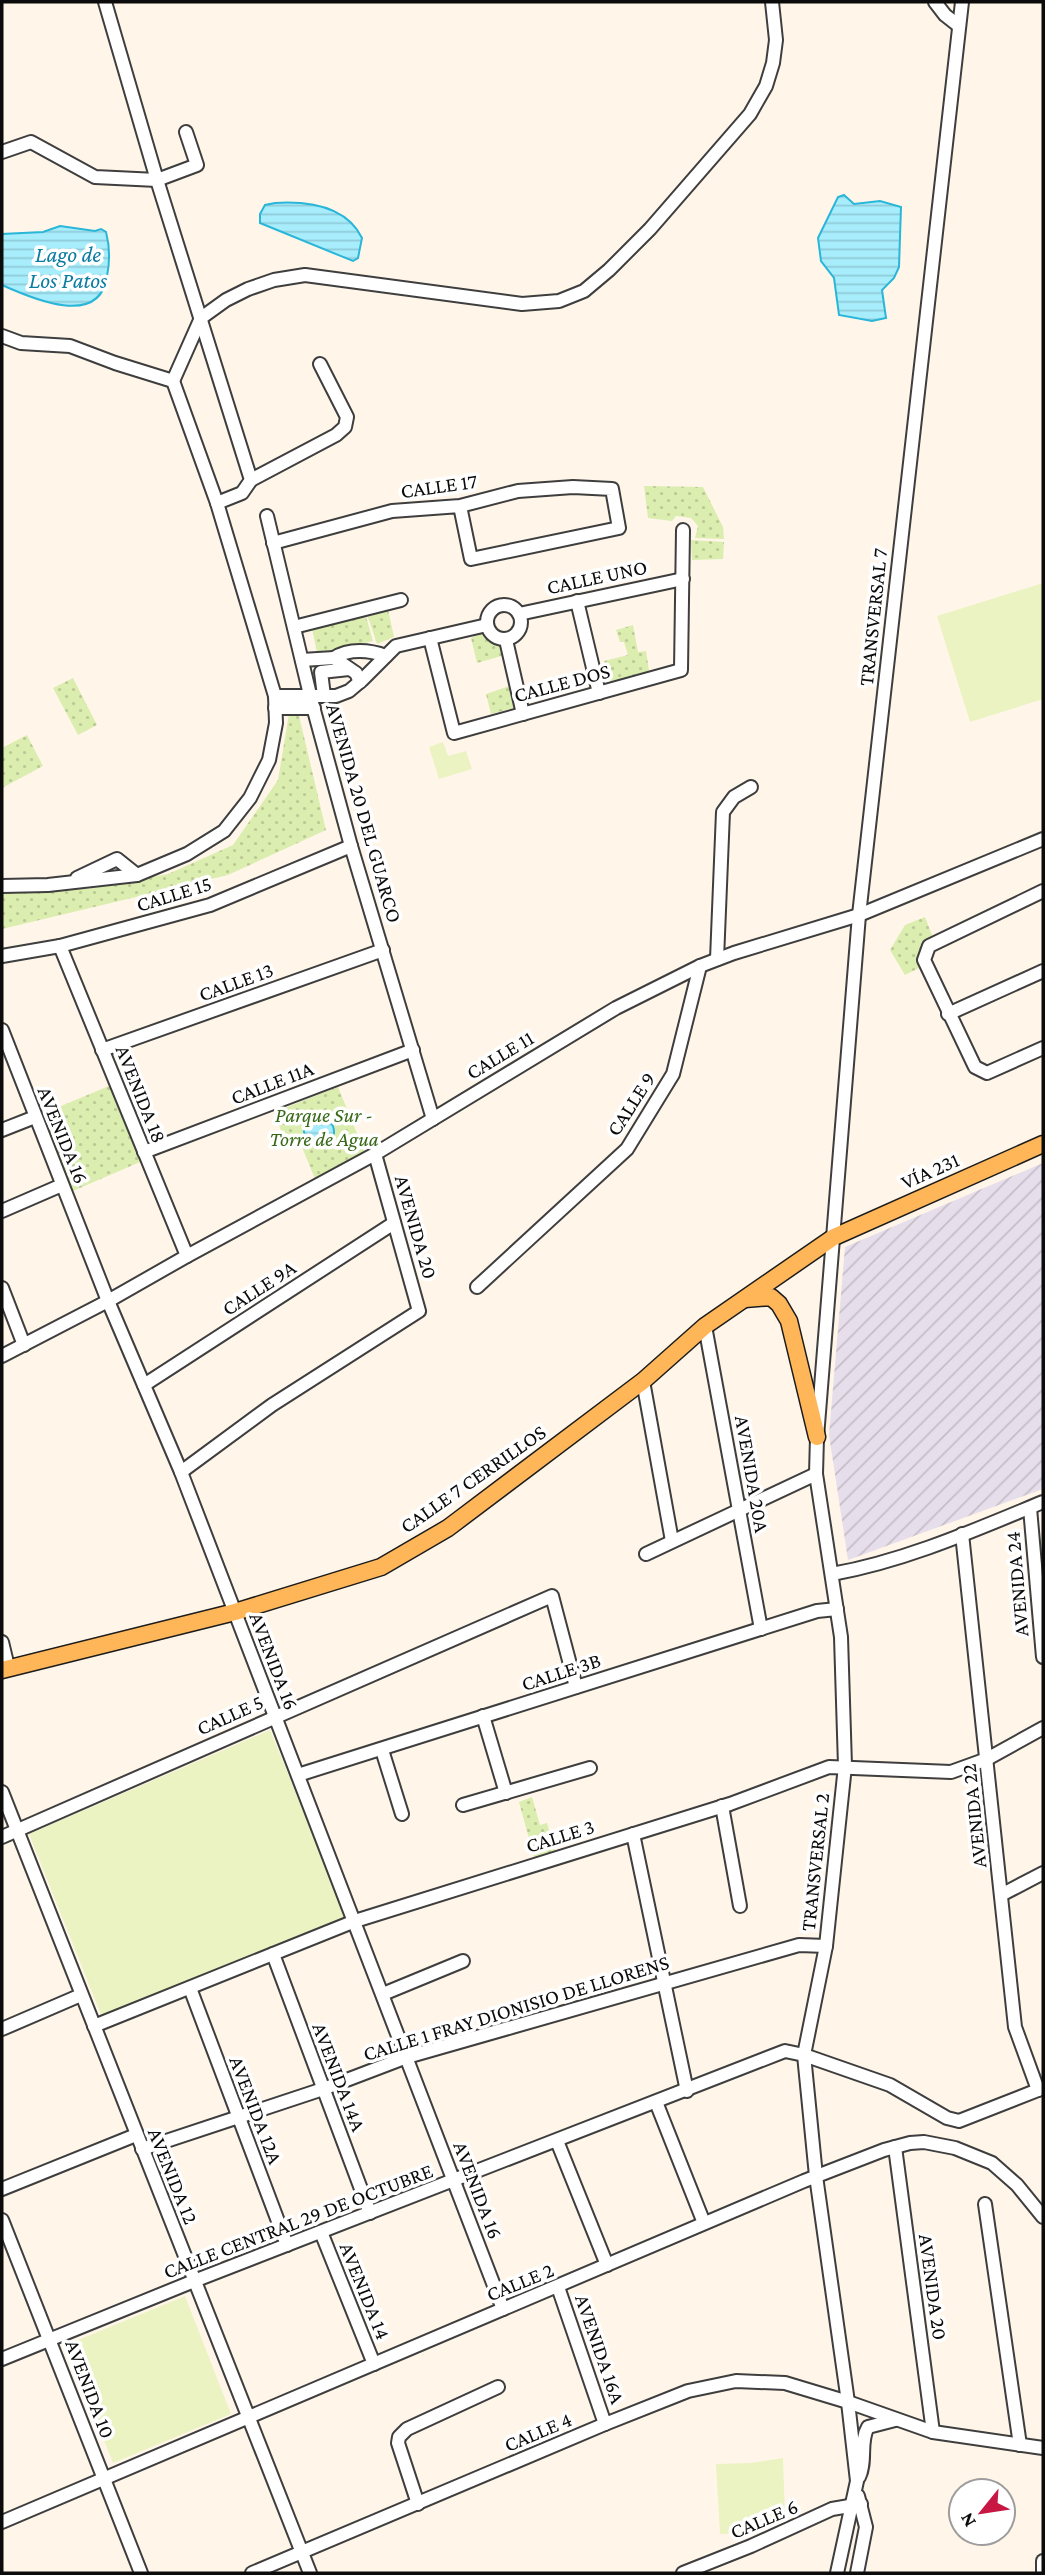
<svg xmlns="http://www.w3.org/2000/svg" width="1045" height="2575" viewBox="0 0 1045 2575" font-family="'Crimson Pro',serif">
<defs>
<pattern id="industrial-furrows" width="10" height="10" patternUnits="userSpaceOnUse" patternTransform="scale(1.75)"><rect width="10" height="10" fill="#e7deeb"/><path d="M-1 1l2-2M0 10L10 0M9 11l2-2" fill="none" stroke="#c5bdc8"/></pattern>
<pattern id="grass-dots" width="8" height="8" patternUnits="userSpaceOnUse" patternTransform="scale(1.75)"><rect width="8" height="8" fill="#dbedaf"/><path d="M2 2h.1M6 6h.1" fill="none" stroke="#bbca95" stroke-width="1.8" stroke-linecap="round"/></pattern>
<pattern id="water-rules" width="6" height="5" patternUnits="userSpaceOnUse" patternTransform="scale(1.75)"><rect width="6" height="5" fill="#a8edfc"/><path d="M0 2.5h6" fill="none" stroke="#8fcad7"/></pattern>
</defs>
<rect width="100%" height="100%" fill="#fff6e9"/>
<polygon fill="url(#industrial-furrows)" points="1043,1163 1043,1489 848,1560 829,1435 845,1247"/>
<g fill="url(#grass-dots)">
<polygon points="644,486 703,487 723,527 724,539 695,538 698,526 691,518 676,516 672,521 648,518"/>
<polygon points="691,540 724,542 723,559 692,560"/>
<polygon points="388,610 394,637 377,644 368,617"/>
<polygon points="365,613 373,641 317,653 312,628"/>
<polygon points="633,625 638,652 646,651 649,671 610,682 604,661 628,655 624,642 620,642 616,630"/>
<polygon points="488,629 501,642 505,655 477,663 471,638"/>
<polygon points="73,678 97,725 78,735 53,688"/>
<polygon points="512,685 518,707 491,714 486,694"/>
<polygon points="296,703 326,830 228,875 2,929 2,889 88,889 168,874 233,845 278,780 289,714"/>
<polygon points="27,735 43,766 2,788 2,748"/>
<polygon points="925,917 932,935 922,951 923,966 905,975 890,950 905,925"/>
<polygon points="116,1083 147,1159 66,1194 35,1117"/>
<polygon points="338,1087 365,1153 314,1183 315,1179 300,1142 287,1147 274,1112"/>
<polygon points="532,1797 540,1825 547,1823 557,1857 536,1864 519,1802"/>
</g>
<g fill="#ecf3c2">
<polygon points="1043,583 1043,699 970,722 937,616"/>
<polygon points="443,742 448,756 466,751 472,769 439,779 429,747"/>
<polygon points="270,1730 348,1919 102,2017 29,1834"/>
<polygon points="185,2296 231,2414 113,2463 66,2345"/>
<polygon points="783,2458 785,2516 754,2529 754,2533 720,2534 716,2464 750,2463"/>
</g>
<g fill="url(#water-rules)" stroke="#29b6d9" stroke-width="2">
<polygon points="844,195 854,204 880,201 901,207 899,267 894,278 882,290 886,318 872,321 839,315 834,278 821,261 818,238 838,197"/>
<path d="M 275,203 C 308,201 346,206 362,238 L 358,258 L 353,261 L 260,223 L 260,214 L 265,205 Z"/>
<path d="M 60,226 L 95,231 L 101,229 L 106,232 C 110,247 110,261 107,276 C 100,328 33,299 2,285 L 2,234 L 43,232 Z"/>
<circle cx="319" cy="1132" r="15"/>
</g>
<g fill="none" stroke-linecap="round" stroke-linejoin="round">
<defs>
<g id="minor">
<polyline points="105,2 157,180 251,480 242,493 217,503"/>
<polyline points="935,2 945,15 959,26"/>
<polyline points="2,152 31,142 95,177 157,180 197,165 186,132"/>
<polyline points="2,336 21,343 70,346 115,363 173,381 217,503 275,696 276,723 269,760 250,798 224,831 187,854 137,875 48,885 2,886"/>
<polyline points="173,381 201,318 226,300 248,289 274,280 305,275 522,304 559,301 584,291 609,270 650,229 750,114 766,86 773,63 776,40 772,2"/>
<polyline points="251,480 336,435 345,427 347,417 320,364"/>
<polyline points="267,516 312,703 351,846 433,1119"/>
<polyline points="273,543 392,511 460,506 518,491 573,487 612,489 619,528 471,559 460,506"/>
<polyline points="577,601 599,693"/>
<circle cx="504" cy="622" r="17"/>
<polyline points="519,614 683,579"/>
<polyline points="294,627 401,600"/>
<polyline points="430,638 454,733 681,670 683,530"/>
<polyline points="506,640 523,714"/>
<polyline points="302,660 334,658"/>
<path d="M 360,682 L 356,673 L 334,658 C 349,648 370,650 386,656"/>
<polyline points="275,696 336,696 349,691 362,680 396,646 487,625"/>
<polyline points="324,696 321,672 349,669"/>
<polyline points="275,708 314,708"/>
<polyline points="77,878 117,859 137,875"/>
<polyline points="1043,891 929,946 924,960 975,1067 987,1073 1043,1048"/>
<polyline points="60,946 187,1256"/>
<polyline points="2,956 60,946 210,905 351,846"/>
<polyline points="717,959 723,812 734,797 751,787"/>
<polyline points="948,1014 1043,971"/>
<polyline points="2,1030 108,1301 181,1472 503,2309"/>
<polyline points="102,1050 383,950"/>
<polyline points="2,1130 35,1117"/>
<polyline points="144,1152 413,1050"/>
<polyline points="2,1211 62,1185"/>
<polyline points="477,1287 627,1149 673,1074 700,966"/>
<polyline points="2,1288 24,1345"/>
<polyline points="705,1326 761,1629"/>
<polyline points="2,1356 108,1301 187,1256 375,1154 616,1008 700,966 734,953 859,915 1043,839"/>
<polyline points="643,1381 672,1541"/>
<polyline points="144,1385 394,1223"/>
<polyline points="181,1472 272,1405 419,1311 375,1154"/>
<polyline points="1030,1508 1043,1657"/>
<polyline points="962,1534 1015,2027 1038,2090"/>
<polyline points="646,1554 816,1474"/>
<path d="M 832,1574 C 905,1561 975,1530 1043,1502"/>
<polyline points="2,1642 8,1667"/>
<polyline points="483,1716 506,1793"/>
<polyline points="382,1750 402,1814"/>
<polyline points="298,1775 817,1611 837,1609"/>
<polyline points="2,1792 310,2573"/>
<polyline points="463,1805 590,1768"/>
<polyline points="722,1806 740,1906"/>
<polyline points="633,1834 687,2091"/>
<polyline points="2,1837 552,1596 576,1687"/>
<polyline points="1001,1895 1043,1873"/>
<polyline points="273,1954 370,2213"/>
<polyline points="190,1988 287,2245"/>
<polyline points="383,1994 463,1961"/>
<polyline points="94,2026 355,1921 730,1804 829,1767 951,1772 987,1759 1043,1728"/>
<polyline points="2,2029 81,1995"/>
<polyline points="656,2102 704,2223"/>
<polyline points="557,2141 607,2265"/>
<polyline points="895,2147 933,2432"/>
<polyline points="142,2149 323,2089 407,2057 799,1945 826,1946"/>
<polyline points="2,2189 136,2135"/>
<polyline points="985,2204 1020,2445"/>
<polyline points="2,2220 141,2573"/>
<polyline points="321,2232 374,2364"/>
<polyline points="558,2287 605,2424"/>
<polyline points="2,2359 194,2281 785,2051 804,2055 890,2085 947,2118 959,2121 1043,2088"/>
<path d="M 859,2477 C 867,2461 859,2442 868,2427 L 895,2420"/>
<polyline points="418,2504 398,2443 399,2437 407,2429 498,2387"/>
<polyline points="2,2522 804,2181 884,2150 910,2143 924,2142 955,2148 992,2163 1017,2185 1043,2217"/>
<polyline points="252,2573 605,2424 688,2391 736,2381 785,2383 848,2402 933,2432 1043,2448"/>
<polyline points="683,2573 751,2546 832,2509 861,2504"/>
<polyline points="837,2573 857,2481 848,2402 816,2176 804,2055 826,1946 845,1766 841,1637 816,1474 817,1437 859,915 962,2"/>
<polyline points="857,2573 866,2527 858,2496"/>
<polyline points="1043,2573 1043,2561"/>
</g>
<g id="major">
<polyline points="745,1299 771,1297 779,1304 789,1321 817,1437"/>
<polyline points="2,1670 235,1612 381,1567 448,1528 643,1381 705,1326 834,1237 1043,1144"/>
</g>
</defs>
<use href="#minor" stroke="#3e3e3e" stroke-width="16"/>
<use href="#major" stroke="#1c1c1c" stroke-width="19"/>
<use href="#minor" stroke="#fff" stroke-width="12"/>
<use href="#major" stroke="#ffb659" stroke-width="16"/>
</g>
<g text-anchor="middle" stroke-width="7" stroke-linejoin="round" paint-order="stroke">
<g font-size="21" fill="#0b0b0b" stroke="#fff">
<text transform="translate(439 486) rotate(-8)" y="7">CALLE 17</text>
<text transform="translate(597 577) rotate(-12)" y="7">CALLE UNO</text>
<text transform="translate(873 617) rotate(-84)" y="7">TRANSVERSAL 7</text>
<text transform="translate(562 683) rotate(-15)" y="7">CALLE DOS</text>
<text transform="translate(364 813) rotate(74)" y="7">AVENIDA 20 DEL GUARCO</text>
<text transform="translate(174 894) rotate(-17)" y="7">CALLE 15</text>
<text transform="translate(236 982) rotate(-20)" y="7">CALLE 13</text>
<text transform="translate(500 1055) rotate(-31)" y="7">CALLE 11</text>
<text transform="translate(272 1083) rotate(-21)" y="7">CALLE 11A</text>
<text transform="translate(141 1094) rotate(68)" y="7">AVENIDA 18</text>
<text transform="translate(631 1104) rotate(-57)" y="7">CALLE 9</text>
<text transform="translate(63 1135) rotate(68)" y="7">AVENIDA 16</text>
<text transform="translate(930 1171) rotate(-24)" y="7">VÍA 231</text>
<text transform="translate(416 1227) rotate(74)" y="7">AVENIDA 20</text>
<text transform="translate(259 1288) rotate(-33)" y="7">CALLE 9A</text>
<text transform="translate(752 1474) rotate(80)" y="7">AVENIDA 20A</text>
<text transform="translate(473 1479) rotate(-35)" y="7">CALLE 7 CERRILLOS</text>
<text transform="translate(1017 1584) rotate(-95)" y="7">AVENIDA 24</text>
<text transform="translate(274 1661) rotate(69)" y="7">AVENIDA 16</text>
<text transform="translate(561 1672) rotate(-18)" y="7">CALLE 3B</text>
<text transform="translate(230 1715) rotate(-24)" y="7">CALLE 5</text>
<text transform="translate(974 1816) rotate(-96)" y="7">AVENIDA 22</text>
<text transform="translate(560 1836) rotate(-17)" y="7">CALLE 3</text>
<text transform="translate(815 1862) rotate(-84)" y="7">TRANSVERSAL 2</text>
<text transform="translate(516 2008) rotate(-17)" y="7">CALLE 1 FRAY DIONISIO DE LLORENS</text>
<text transform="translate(339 2077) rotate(69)" y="7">AVENIDA 14A</text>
<text transform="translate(256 2110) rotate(69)" y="7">AVENIDA 12A</text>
<text transform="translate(173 2176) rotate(68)" y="7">AVENIDA 12</text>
<text transform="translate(478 2190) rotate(69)" y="7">AVENIDA 16</text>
<text transform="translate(298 2221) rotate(-21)" y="7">CALLE CENTRAL 29 DE OCTUBRE</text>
<text transform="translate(520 2282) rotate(-22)" y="7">CALLE 2</text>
<text transform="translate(933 2287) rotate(82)" y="7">AVENIDA 20</text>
<text transform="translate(365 2291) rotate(68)" y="7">AVENIDA 14</text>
<text transform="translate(600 2349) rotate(71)" y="7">AVENIDA 16A</text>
<text transform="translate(90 2389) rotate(69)" y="7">AVENIDA 10</text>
<text transform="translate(538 2432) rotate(-23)" y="7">CALLE 4</text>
<text transform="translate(764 2519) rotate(-23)" y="7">CALLE 6</text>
</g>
<g font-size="21" font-style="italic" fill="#376816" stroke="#fff">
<text x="324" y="1122">Parque Sur -<tspan x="324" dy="24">Torre de Agua</tspan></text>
</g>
<g font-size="23" font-style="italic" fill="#0a7ca0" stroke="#fff">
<text x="68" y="262">Lago de<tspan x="68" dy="26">Los Patos</tspan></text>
</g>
</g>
<rect width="1045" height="2575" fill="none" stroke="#0b0b0b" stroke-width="7"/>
<g transform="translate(982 2512) rotate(240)"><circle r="33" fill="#ffffff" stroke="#9d9d9d" stroke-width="2"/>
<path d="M0-5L12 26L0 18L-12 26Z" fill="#c71742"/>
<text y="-10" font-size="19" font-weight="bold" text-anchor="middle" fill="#0b0b0b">N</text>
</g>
</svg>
